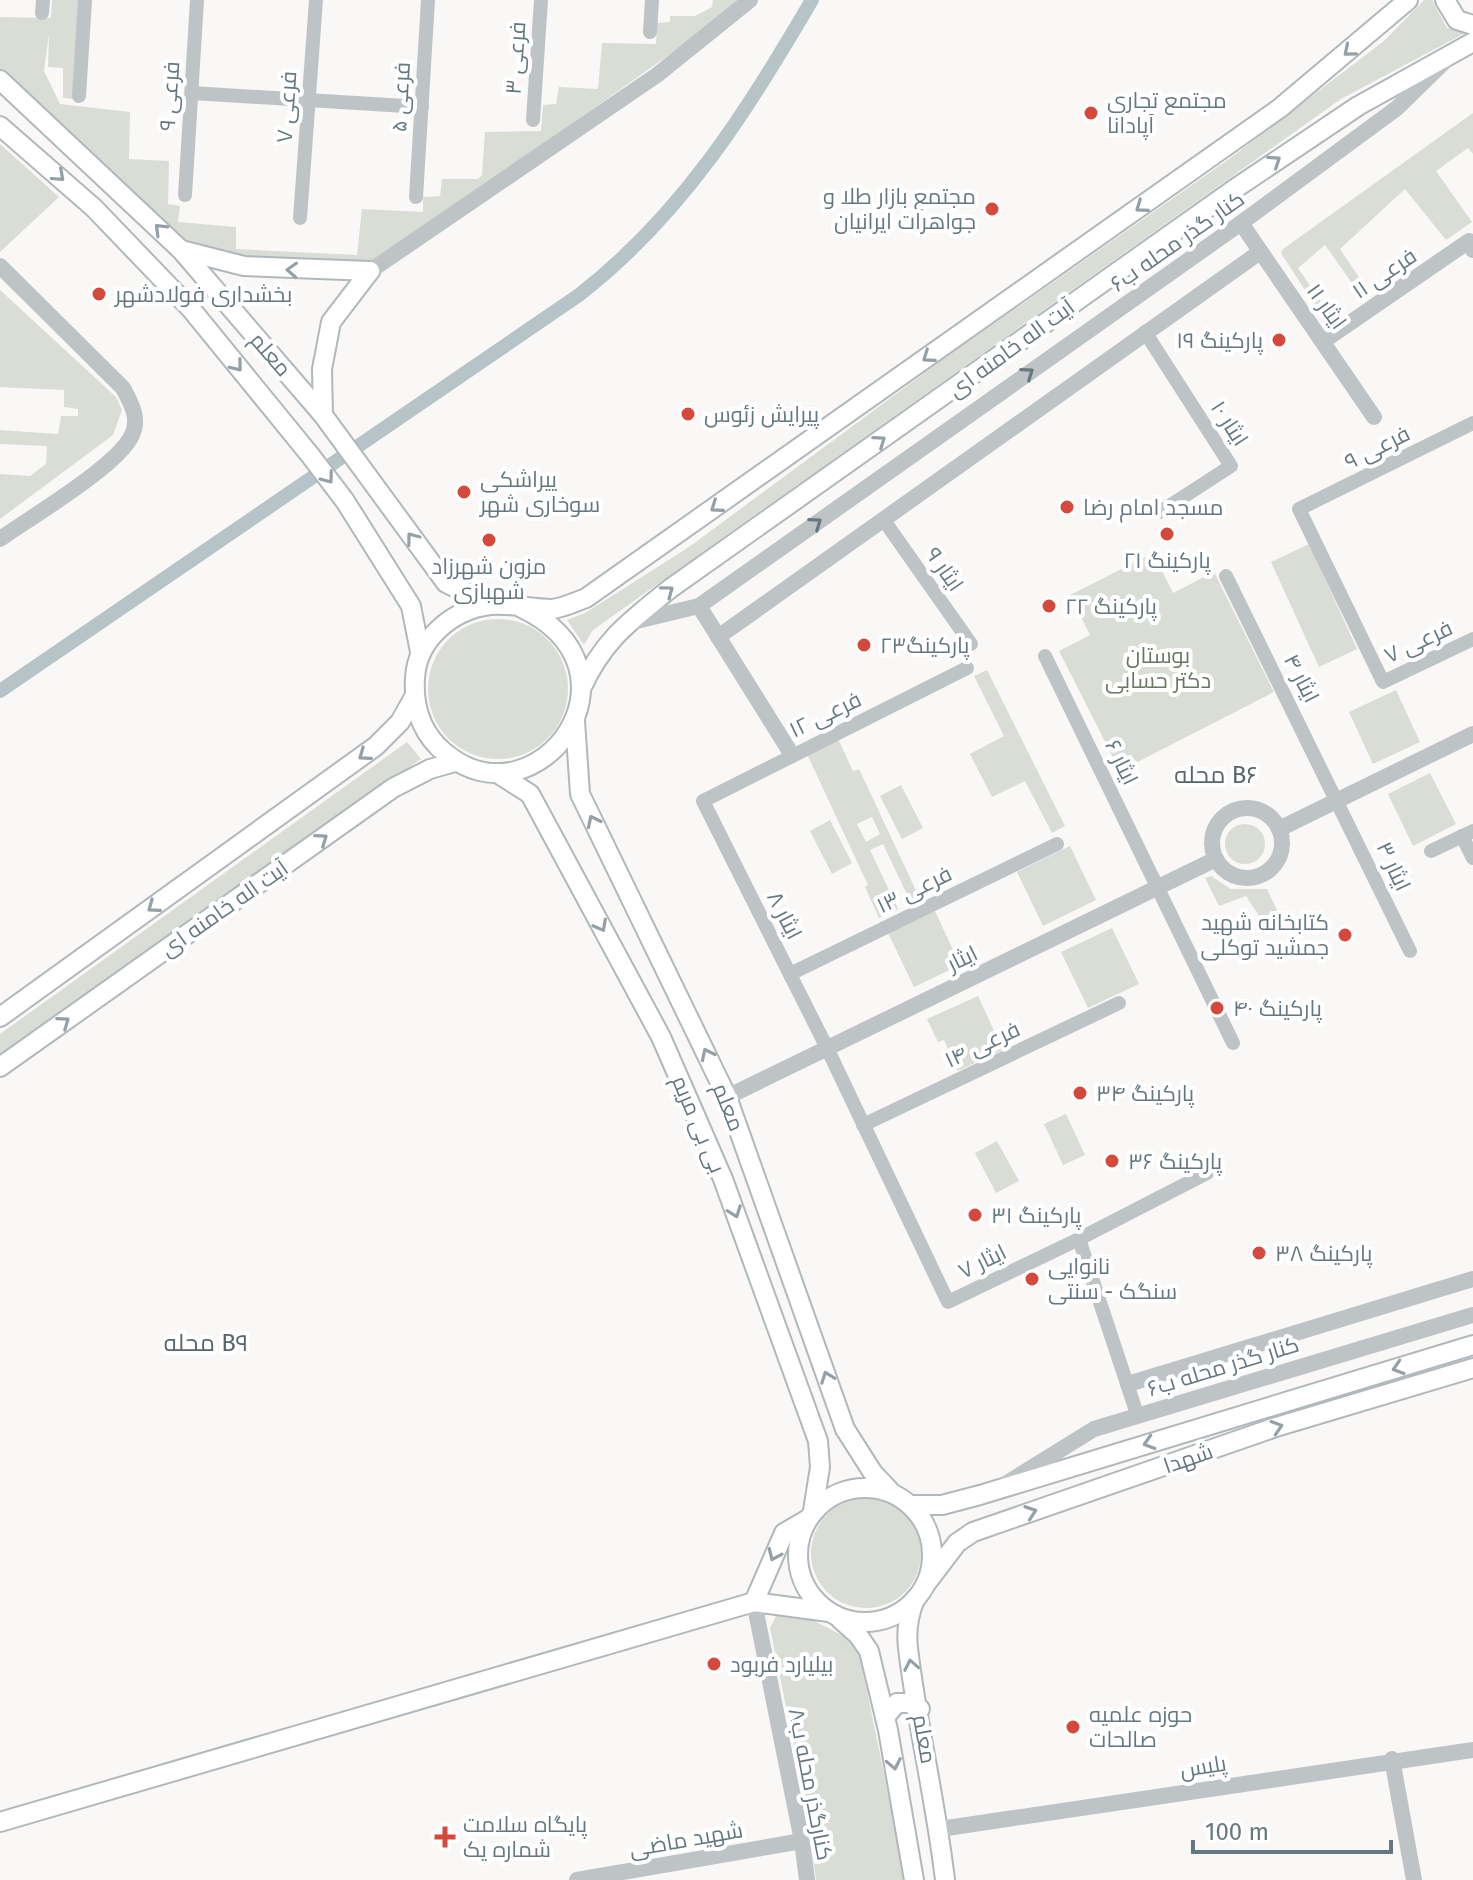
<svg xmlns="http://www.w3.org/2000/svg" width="1473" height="1880" viewBox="0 0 1473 1880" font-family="'Fira Sans',Cairo,sans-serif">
<rect width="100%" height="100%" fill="#f9f8f6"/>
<g fill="#d9ddd6" fill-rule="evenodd">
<polygon points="52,0 80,0 74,99 63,98 63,68 48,67 49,34 44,71 60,104 130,112 129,159 169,161 168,204 180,206 178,222 236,227 236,249 357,255 362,209 423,212 423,197 440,196 442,179 478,179 482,175 485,132 541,131 543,105 556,104 559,87 598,89 602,43 656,44 657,23 670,22 670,16 695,16 712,7 713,0 737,0 711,25 370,267 239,260 193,246 0,73 0,17 51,18"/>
<polygon points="1424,0 1432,0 1447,28 1465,33 1341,99 593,630 584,645 567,620 585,613 689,547 942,360 1229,159 1384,41"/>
<polygon points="1473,113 1473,154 1468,148 1436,171 1472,222 1446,240 1405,189 1340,249 1371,295 1364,300 1325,245 1298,268 1333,319 1327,324 1281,253 1283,249"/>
<polygon points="0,144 59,197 0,252"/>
<polygon points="0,290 116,397 122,410 113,435 0,519 0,474 30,476 46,464 47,446 0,444 0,430 58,434 61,416 78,416 78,409 64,407 64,390 0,387"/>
<polygon points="1309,544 1357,649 1319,667 1271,562"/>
<polygon points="1153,553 1173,593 1214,572 1274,692 1120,771 1059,651 1090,635 1070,595"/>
<circle cx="498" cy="689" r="70"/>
<polygon points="987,670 1065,826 1052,833 1025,781 992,797 970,754 1004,736 974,676"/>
<polygon points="1396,690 1420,742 1373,764 1349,712"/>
<path d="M 838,739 L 853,771 L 859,769 L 920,899 L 911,903 L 883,844 L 870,850 L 898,909 L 879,918 L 865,887 L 868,885 L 807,754 ZM 872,817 L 880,834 L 866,842 L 857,824 Z"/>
<polygon points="407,742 421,759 0,1054 0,1034"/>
<polygon points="1430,773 1456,824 1413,846 1388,794"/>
<polygon points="901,785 923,828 902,839 880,796"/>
<polygon points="830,820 852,863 832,874 810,831"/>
<circle cx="1245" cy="844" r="20"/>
<polygon points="1070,846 1096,900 1043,926 1017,872"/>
<polygon points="1211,876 1231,889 1267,889 1283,923 1272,928 1265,915 1259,916 1246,896 1219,906 1205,878"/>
<polygon points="935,911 960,965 914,987 888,933"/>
<polygon points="1112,928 1139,984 1088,1008 1061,952"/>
<polygon points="978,996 1003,1050 958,1071 944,1040 938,1042 927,1019"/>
<polygon points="1066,1114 1085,1155 1063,1165 1044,1124"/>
<polygon points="997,1141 1019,1181 996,1193 975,1153"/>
<circle cx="866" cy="1553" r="55"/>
<polygon points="803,1615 857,1643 906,1880 816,1880 805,1800 770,1628 776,1616"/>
</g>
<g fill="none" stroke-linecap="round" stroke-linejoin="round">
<path stroke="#b7c4c7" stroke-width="14" d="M 0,691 L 579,295 C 683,214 746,112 812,0"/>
<defs>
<g id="secondary">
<polyline points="1445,0 1457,20 1473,25"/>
<polyline points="0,80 181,250 323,415 446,583 490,605"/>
<polyline points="0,126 94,208 191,309 310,455 345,501 411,606 420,652"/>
<polyline points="181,250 244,266 370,271"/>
<polyline points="323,415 322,369 331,322 370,271"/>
<path d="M 520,607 C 655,670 537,829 445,753 C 422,734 413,708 415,678 C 417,639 453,609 491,605 C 511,603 531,609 552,609 C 563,608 575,602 586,598 L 1280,108 L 1408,0"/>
<path d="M 581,689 C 603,640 630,621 671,588 L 1233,190 L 1358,106 L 1473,42"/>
<polyline points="575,721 580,794 727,1097 845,1429 873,1473 891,1492"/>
<polyline points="497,773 530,794 661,1037 723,1179 818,1441 820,1467 813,1511"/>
<polyline points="0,1017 376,746 400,722 414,697"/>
<polyline points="0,1067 393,788 430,769 455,762"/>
<circle cx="865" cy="1555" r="67"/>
<polyline points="911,1505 942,1505 980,1495 1473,1345"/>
<polyline points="925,1585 957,1543 973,1532 1276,1427 1473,1368"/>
<path d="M 915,1599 C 909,1614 906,1632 908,1648 C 917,1725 936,1802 945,1880"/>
<polyline points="754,1602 784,1533 808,1519"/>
<polyline points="840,1619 858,1635 869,1651 888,1730 914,1880"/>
<polyline points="885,1717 897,1703 909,1703 920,1709"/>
<polyline points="0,1822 754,1602 829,1612"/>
</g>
</defs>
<use href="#secondary" stroke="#b1b8bb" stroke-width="22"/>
<g stroke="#bec4c6" stroke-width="14">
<polyline points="42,13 43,0"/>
<polyline points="650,32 652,0"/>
<polyline points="192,93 422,107"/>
<polyline points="79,96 85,0"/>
<polyline points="533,120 541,0"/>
<polyline points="185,195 197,0"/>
<polyline points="416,197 428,0"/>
<polyline points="300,218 316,0"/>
<polyline points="1145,332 1231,466 1160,512"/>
<polyline points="1473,423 1299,509 1383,682 1473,639"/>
<polyline points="883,519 971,644"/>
<polyline points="1226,576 1410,951"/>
<polyline points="1045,656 1233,1043"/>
<polyline points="967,668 703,801 827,1048 948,1302 1079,1239 1137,1414"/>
<polyline points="1462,836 1473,858"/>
<polyline points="1431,851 1473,831"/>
<polyline points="790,974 1057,844"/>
<polyline points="863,1125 1119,1003"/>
<polyline points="1079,1239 1207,1173"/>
</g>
<g stroke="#bec4c6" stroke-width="16">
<polyline points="1241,223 1374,417"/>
<path d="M 0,266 L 123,388 C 131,403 140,418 132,435 C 118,466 31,517 0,539"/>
<polyline points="370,271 657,75 750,0"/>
<polyline points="1325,340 1469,241 1473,250"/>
<polyline points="699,606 792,755"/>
<polyline points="628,623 699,606 1241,223 1397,108 1444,62"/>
<polyline points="718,637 1260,252"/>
<circle cx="1247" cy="843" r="35"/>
<polyline points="1279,829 1473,734"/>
<polyline points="727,1097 1216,859"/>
<polyline points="1128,1384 1473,1279"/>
<polyline points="1007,1483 1094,1429 1473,1315"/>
<polyline points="754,1602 802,1841 807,1880"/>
<polyline points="1392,1759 1414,1880"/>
<polyline points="940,1829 1473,1750"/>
<polyline points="577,1880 802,1841"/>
</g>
<use href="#secondary" stroke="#fff" stroke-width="18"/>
</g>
<defs><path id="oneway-chevron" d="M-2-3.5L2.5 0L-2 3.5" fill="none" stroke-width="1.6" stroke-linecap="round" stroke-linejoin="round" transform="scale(2)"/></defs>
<g stroke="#94a0a5">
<use href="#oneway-chevron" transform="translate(1349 51) rotate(140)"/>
<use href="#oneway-chevron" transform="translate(1275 161) rotate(-34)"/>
<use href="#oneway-chevron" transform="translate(59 176) rotate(42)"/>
<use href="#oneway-chevron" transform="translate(1141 207) rotate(145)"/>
<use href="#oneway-chevron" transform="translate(160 229) rotate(-135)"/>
<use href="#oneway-chevron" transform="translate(292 270) rotate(-177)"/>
<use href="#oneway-chevron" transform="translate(928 357) rotate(145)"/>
<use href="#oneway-chevron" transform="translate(237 366) rotate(51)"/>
<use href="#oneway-chevron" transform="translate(880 441) rotate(-35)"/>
<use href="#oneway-chevron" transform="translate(328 478) rotate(53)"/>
<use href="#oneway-chevron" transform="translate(716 507) rotate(145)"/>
<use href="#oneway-chevron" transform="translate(412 538) rotate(-127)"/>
<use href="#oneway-chevron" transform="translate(668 591) rotate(-37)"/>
<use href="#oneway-chevron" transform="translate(364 755) rotate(144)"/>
<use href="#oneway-chevron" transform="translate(593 821) rotate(-116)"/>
<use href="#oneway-chevron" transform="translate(322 839) rotate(-35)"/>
<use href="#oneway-chevron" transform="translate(153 907) rotate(144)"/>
<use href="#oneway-chevron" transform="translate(601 926) rotate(62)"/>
<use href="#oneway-chevron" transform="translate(64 1022) rotate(-35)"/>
<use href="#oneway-chevron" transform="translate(707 1054) rotate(-116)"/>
<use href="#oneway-chevron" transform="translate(735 1212) rotate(70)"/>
<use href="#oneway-chevron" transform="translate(1398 1368) rotate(163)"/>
<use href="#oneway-chevron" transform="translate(827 1377) rotate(-110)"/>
<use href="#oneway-chevron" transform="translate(1277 1427) rotate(-18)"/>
<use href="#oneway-chevron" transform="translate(1149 1443) rotate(163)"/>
<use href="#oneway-chevron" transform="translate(1031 1512) rotate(-19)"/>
<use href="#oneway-chevron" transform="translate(774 1555) rotate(114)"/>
<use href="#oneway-chevron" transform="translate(911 1665) rotate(-101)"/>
<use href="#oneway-chevron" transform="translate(894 1764) rotate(79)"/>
</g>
<g stroke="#66787f">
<use href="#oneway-chevron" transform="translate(1028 373) rotate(-35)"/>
<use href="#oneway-chevron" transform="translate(816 523) rotate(-35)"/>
</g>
<g fill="#d4493b" stroke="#fff" stroke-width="3">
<circle cx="1091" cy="113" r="8"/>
<circle cx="992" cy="209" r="8"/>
<circle cx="99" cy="294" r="8"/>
<circle cx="1279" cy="340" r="8"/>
<circle cx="688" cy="414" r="8"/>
<circle cx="464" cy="492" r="8"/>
<circle cx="1067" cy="507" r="8"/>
<circle cx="1167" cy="534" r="8"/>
<circle cx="489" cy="540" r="8"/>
<circle cx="1049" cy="606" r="8"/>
<circle cx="864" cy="645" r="8"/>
<circle cx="1345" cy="935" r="8"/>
<circle cx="1217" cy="1008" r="8"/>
<circle cx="1080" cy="1093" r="8"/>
<circle cx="1112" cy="1161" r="8"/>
<circle cx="975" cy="1215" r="8"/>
<circle cx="1259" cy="1253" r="8"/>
<circle cx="1032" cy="1279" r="8"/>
<circle cx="714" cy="1664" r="8"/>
<circle cx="1073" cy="1727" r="8"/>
<path d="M441 1825h8v8h8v8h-8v8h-8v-8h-8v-8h8z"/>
</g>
<g text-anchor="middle" stroke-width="8" stroke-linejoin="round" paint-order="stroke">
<g font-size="22" fill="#66787f" stroke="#fff">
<text transform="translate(515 58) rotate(-86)" y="8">فرعی ۳</text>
<text transform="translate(169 96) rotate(-86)" y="8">فرعی ۹</text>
<text transform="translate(400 97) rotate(-87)" y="8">فرعی ۵</text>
<text transform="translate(286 107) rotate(-86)" y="8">فرعی ۷</text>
<text transform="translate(1177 241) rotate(-35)" y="8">کنار گذر محله ب۶</text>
<text transform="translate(1384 273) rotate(-34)" y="8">فرعی ۱۱</text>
<text transform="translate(1327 306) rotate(54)" y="8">ایثار ۱۱</text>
<text transform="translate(1011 348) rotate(-36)" y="8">آیت اله خامنه ای</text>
<text transform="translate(271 354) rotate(49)" y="8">معلم</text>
<text transform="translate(1230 423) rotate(57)" y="8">ایثار ۱۰</text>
<text transform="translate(1377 447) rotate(-27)" y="8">فرعی ۹</text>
<text transform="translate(945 569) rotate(55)" y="8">ایثار ۹</text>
<text transform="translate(1418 641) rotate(-25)" y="8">فرعی ۷</text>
<text transform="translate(1302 678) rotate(63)" y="8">ایثار ۴</text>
<text transform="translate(825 714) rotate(-26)" y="8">فرعی ۱۲</text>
<text transform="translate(1122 762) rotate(64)" y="8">ایثار ۶</text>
<text transform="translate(1394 866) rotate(65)" y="8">ایثار ۳</text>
<text transform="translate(914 889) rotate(-26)" y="8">فرعی ۱۳</text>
<text transform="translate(224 908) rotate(-35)" y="8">آیت اله خامنه ای</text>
<text transform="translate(785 915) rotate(63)" y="8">ایثار ۸</text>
<text transform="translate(962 958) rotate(-26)" y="8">ایثار</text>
<text transform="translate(982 1044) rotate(-25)" y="8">فرعی ۱۴</text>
<text transform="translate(729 1107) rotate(68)" y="8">معلم</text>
<text transform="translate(699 1124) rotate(67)" y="8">بی بی مریم</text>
<text transform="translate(982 1261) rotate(-26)" y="8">ایثار ۷</text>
<text transform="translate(1223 1366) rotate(-17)" y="8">کنار گذر محله ب۶</text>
<text transform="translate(1188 1458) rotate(-19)" y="8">شهدا</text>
<text transform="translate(925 1739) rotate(80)" y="8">معلم</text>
<text transform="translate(1203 1766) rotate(-9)" y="8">پلیس</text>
<text transform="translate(811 1784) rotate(79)" y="8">کنارگذر محله ب۸</text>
<text transform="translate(686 1839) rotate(-10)" y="8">شهید ماضی</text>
</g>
<g font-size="22" fill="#66787f" stroke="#fff" text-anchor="start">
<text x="1107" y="108">مجتمع تجاری<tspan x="1107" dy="25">آپادانا</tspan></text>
<text x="976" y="204" text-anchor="end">مجتمع بازار طلا و<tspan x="976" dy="25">جواهرات ایرانیان</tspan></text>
<text x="115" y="302">بخشداری فولادشهر</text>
<text x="1263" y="348" text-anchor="end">پارکینگ ۱۹</text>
<text x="704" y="422">پیرایش زئوس</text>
<text x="480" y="487">پیراشکی<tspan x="480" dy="25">سوخاری شهر</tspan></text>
<text x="1083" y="515">مسجد امام رضا</text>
<text x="1167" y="568" text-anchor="middle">پارکینگ ۲۱</text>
<text x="489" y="574" text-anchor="middle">مزون شهرزاد<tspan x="489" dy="25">شهبازی</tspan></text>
<text x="1065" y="614">پارکینگ ۲۲</text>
<text x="880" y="653">پارکینگ۲۳</text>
<text x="1329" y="930" text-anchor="end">کتابخانه شهید<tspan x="1329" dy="25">جمشید توکلی</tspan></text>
<text x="1233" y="1016">پارکینگ ۴۰</text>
<text x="1096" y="1101">پارکینگ ۳۴</text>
<text x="1128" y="1169">پارکینگ ۳۶</text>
<text x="991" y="1223">پارکینگ ۳۱</text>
<text x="1275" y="1261">پارکینگ ۳۸</text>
<text x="1048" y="1274">نانوایی<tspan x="1048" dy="25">سنگک - سنتی</tspan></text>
<text x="730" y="1672">بیلیارد فربود</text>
<text x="1089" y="1722">حوزه علمیه<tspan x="1089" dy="25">صالحات</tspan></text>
<text x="463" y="1832">پایگاه سلامت<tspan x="463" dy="25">شماره یک</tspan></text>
</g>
<g font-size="22" fill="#6a7765" stroke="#fff">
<text x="1158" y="663">بوستان<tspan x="1158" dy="25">دکتر حسابی</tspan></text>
</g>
<g font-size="24" fill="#58656a" stroke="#fff">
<text x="1216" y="783">محله B۶</text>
<text x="206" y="1351">محله B۹</text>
</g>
</g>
<path d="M1193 1840v12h198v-12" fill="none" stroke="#66787f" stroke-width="4"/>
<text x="1205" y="1840" font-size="24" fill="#66787f" stroke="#ffffff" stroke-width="6" paint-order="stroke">100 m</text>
</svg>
